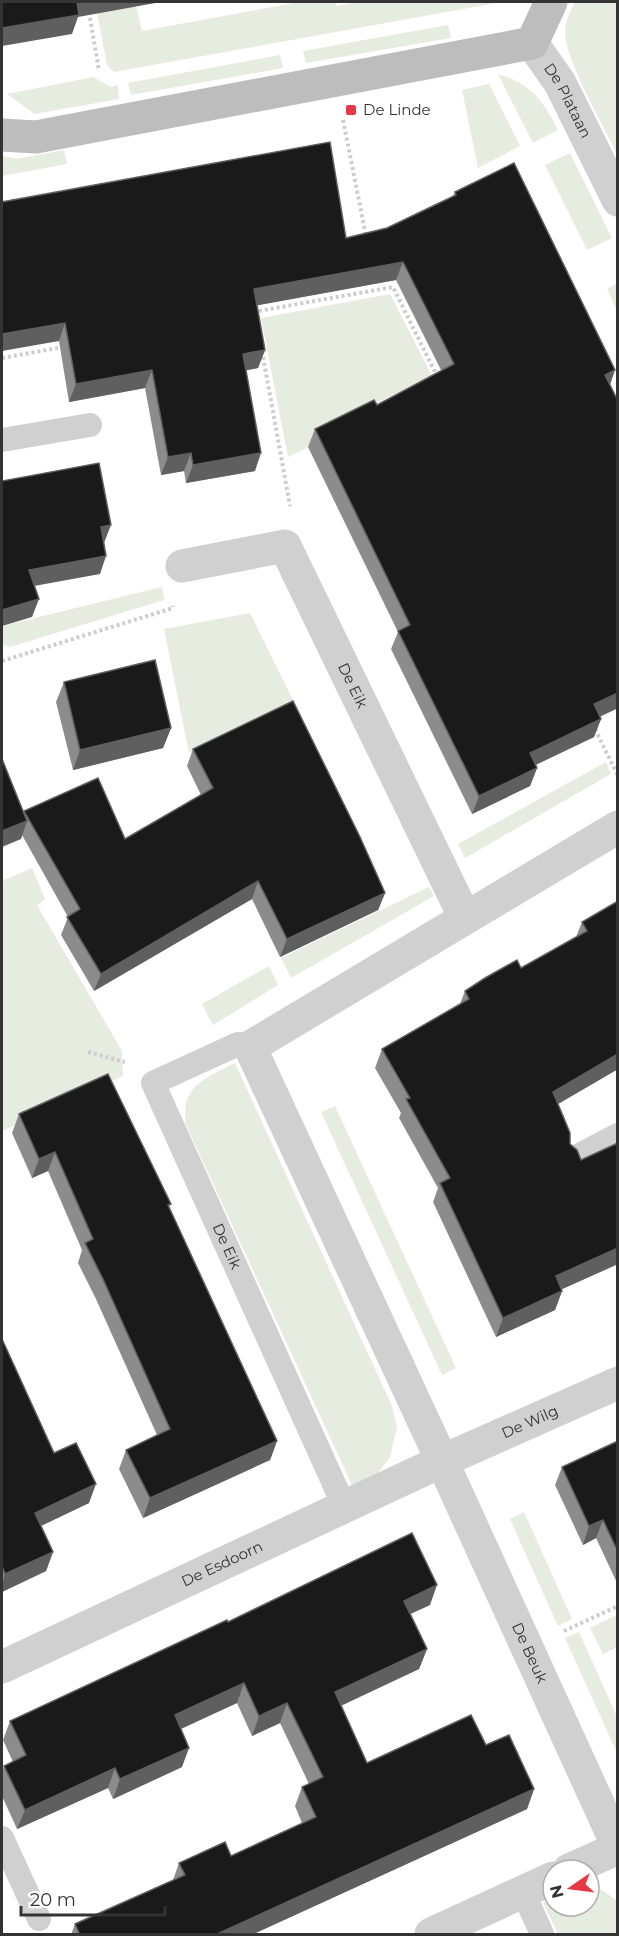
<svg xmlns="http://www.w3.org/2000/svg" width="619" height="1936" viewBox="0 0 619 1936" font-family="Montserrat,sans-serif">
<rect width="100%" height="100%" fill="#fff"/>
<g fill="#e6ecdf">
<polygon points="95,2 136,6 142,31 299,2 335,2 336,6 357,2 502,2 114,72 107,65"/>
<path d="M 575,2 L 617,2 L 617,154 C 604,126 566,62 565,33 C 565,22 570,11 575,2 Z"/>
<polygon points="448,25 451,38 306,63 303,51"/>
<polygon points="280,55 283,68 131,95 128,83"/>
<path d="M 498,74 C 532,84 543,101 558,130 L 533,143 Z"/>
<polygon points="93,77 111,87 118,85 119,99 35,114 7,94"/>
<polygon points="489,84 520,146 478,168 462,90"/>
<polygon points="64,150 67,164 2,176 2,156 17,159"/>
<polygon points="570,153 612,238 587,250 545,165"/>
<polygon points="617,283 617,311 607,289"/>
<polygon points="390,294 432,376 364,409 368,418 288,457 261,318"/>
<polygon points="162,587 164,600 10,647 2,644 2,626"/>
<polygon points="250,613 294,702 189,753 164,629"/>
<polygon points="606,762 611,774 465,858 458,844"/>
<polygon points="32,868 45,899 37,905 122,1051 123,1076 2,1131 2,881"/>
<polygon points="429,887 434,896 291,978 281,958"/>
<polygon points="269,966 278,985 213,1025 202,1004"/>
<path d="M 235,1063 L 392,1406 L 397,1427 L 390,1457 L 377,1474 L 352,1485 L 186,1125 C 180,1085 205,1079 235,1063 Z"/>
<polygon points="335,1106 456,1368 442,1375 321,1112"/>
<polygon points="524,1512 572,1619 558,1626 510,1519"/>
<polygon points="617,1615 617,1647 603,1654 590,1628"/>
<polygon points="579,1632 617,1717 617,1753 565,1638"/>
<polygon points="589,1888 602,1890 617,1901 617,1934 558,1934 543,1902 553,1898 553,1906 589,1906"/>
</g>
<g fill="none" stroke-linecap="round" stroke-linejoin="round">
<g stroke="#cdcdcd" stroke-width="4" stroke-dasharray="3 3" stroke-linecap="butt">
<polyline points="89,12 99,71"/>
<polyline points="343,120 366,236"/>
<polyline points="253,312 393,287 437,376"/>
<polyline points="262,351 290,506"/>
<polyline points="2,358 63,347"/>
<polyline points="2,661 173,608 173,606"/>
<polyline points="595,729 618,776"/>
<polyline points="88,1052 125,1062"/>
<polyline points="564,1631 618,1606"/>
</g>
<g stroke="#d0d0d0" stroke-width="24">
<polyline points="2,440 90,425"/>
<path id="s1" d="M 250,1047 L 238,1044 L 153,1083 L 344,1506"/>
<polyline points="576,1157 618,1135"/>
<polyline points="2,1838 39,1919"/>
<polyline points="523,1892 542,1934"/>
</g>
<g stroke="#d0d0d0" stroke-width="33">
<path id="s2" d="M 532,43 L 560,83 L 618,200"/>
<path id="s3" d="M 182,566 L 285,546 L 465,918"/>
<path id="s4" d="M 618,827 L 250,1047 L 442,1461 L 618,1847"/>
<path id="s5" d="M 2,1667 L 442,1461 L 618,1383"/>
<polyline points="569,1870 618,1848"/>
<polyline points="431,1934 553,1878"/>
</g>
<polyline stroke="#bdbdbd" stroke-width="33" points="2,135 36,137 532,43 551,2"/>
</g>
<g fill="#8c8c8c">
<polygon points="455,192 610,385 618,708 600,717 601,719 594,737 535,765 537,768 530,786 472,814 391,649 398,632 308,447 315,429 377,405 441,370 396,280 257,305 265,350 258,368 246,370 255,471 186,483 184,471 161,475 145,388 69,402 59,341 2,202 346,238 387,228 453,196"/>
<polygon points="64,682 171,728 163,748 73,770 56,702"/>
<polygon points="193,749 385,893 378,910 280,957 252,899 94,991 61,935 68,917 22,835 21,839 24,811 125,839 201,795 187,766"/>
<polygon points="618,901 618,1069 558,1104 570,1144 581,1160 618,1143 618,1264 562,1289 562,1291 555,1310 496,1337 433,1202 438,1188 399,1118 401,1113 375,1068 382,1049 460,1004 465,991 521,968 576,937 582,922"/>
<polygon points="19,1114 171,1204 169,1207 277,1441 270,1460 143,1518 119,1469 126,1450 157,1435 96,1299 78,1263 82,1250 48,1171 32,1178 12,1133"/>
<polygon points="2,1339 54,1453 89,1503 41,1526 53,1552 46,1571 2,1592"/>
<polygon points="618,1441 618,1585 596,1538 583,1545 555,1485 562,1467"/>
<polygon points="430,1605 410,1614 427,1649 419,1669 341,1705 367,1763 486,1745 534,1789 527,1809 251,1935 71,1935 75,1924 173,1880 179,1863 231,1856 302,1823 295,1806 302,1787 309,1784 280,1723 252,1736 237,1703 181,1728 182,1767 113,1799 108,1788 17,1829 2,1796 2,1773 4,1766 13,1762 3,1740 10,1721 228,1622"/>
</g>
<g fill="#5f5f5f">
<polygon points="75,2 161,2 78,17 72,34 2,46 2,28"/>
<polygon points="403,262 396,280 248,307 254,289"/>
<polygon points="65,323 59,341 2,351 2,334"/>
<polygon points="265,350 258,368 237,372 243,354"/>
<polygon points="152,370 145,388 69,402 76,384"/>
<polygon points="615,370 609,388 605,375"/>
<polygon points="191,453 184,471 161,475 168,457"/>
<polygon points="261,453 255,471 186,483 193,465"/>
<polygon points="111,525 104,543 101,527"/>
<polygon points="106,556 100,574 23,588 29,570"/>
<polygon points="39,599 32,617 2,626 2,610"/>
<polygon points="618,693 618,708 587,722 594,704"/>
<polygon points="601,719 594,737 523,771 530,753"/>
<polygon points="171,728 163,748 73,770 80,750"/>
<polygon points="537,768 530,786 472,814 479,796"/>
<polygon points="27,821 21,839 2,847 2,831"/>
<polygon points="258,881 252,899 94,991 101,974"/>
<polygon points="385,893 378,910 280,957 287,939"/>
<polygon points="618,1054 618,1069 546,1111 553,1092"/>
<polygon points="55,1152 48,1171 32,1178 39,1159"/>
<polygon points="618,1248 618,1264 549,1295 556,1276"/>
<polygon points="562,1291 555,1310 496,1337 503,1318"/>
<polygon points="277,1441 270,1460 143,1518 150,1498"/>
<polygon points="96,1484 89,1503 28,1532 35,1513"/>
<polygon points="603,1520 596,1538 583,1545 589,1526"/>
<polygon points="53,1552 46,1571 2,1592 2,1585 5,1574"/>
<polygon points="437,1585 430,1605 397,1620 404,1601"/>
<polygon points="427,1649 419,1669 328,1712 335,1692"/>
<polygon points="244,1683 237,1703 168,1735 175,1715"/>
<polygon points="287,1703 280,1723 252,1736 259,1716"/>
<polygon points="189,1748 182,1767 113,1799 120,1779"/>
<polygon points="115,1768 108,1788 17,1829 25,1810"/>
<polygon points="534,1789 527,1809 251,1935 215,1935"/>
</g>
<g fill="#1a1a1a" stroke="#5f5f5f" stroke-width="1.5">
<polygon points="2,2 77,2 79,15 2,28"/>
<polygon points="330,142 346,238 387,228 456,195 455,192 514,163 615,370 605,375 618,401 618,693 594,704 601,719 530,753 537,768 479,796 398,631 410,625 315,429 374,400 377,405 454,364 403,262 254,289 265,350 243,354 261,453 193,465 191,453 168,457 152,370 76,384 65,323 2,334 2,202"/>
<polygon points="99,463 111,525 101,527 106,556 29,570 39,599 2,610 2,481"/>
<polygon points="155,660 171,728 80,750 64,682"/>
<polygon points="293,701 360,837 385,893 287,939 258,881 101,974 67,917 80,909 24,811 98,778 125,839 213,788 193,749"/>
<polygon points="2,759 27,821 2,831"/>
<polygon points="618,901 618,1054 553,1092 570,1133 570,1144 577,1150 581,1160 618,1143 618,1248 556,1276 562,1291 503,1318 440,1183 450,1178 406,1099 410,1098 382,1049 469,999 465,991 485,978 517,960 521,968 587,931 582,922"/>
<polygon points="108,1074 171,1204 168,1205 277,1441 150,1498 126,1450 170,1429 103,1279 85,1243 93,1239 55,1152 39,1159 19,1114"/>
<polygon points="2,1339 54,1453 76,1443 96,1484 35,1513 53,1552 5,1574 2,1566"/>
<polygon points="618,1441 618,1552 603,1520 589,1526 562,1467"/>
<polygon points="412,1533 437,1585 404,1601 427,1649 335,1692 367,1763 471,1715 486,1745 509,1735 534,1789 215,1935 80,1935 75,1924 185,1875 179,1863 225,1842 231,1856 316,1817 302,1787 323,1777 287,1703 259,1716 244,1683 175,1715 189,1748 120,1779 115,1768 25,1810 4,1766 26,1755 10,1721 227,1620 228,1622"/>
</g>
<rect fill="#e63946" stroke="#fff" stroke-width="2" x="345" y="104" width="12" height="12" rx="3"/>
<g text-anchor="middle" stroke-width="6" stroke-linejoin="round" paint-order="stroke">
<g font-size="15" fill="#333" stroke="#fff">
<text dy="5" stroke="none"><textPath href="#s2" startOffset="68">De Plataan</textPath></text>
<text dy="5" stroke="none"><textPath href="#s3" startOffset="260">De Eik</textPath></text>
<text dy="5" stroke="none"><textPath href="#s1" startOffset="285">De Eik</textPath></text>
<text dy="5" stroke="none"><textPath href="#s5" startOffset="582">De Wilg</textPath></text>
<text dy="5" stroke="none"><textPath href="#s5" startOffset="243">De Esdoorn</textPath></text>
<text dy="5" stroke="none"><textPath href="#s4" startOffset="1096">De Beuk</textPath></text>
</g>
<g font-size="15" fill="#333" stroke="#fff" text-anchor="start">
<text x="363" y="115">De Linde</text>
</g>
</g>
<rect width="619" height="1936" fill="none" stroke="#333333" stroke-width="6"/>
<g transform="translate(571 1888) rotate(256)"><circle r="28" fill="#ffffff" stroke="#adadad" stroke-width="1.5"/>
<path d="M0-4.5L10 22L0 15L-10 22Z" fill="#e63946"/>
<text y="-9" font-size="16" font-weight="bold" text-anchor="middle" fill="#333333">N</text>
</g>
<path d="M21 1906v9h144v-9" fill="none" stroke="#333333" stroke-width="3"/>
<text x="30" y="1906" font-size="18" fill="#333333" stroke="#ffffff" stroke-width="4.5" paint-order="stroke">20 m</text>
</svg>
